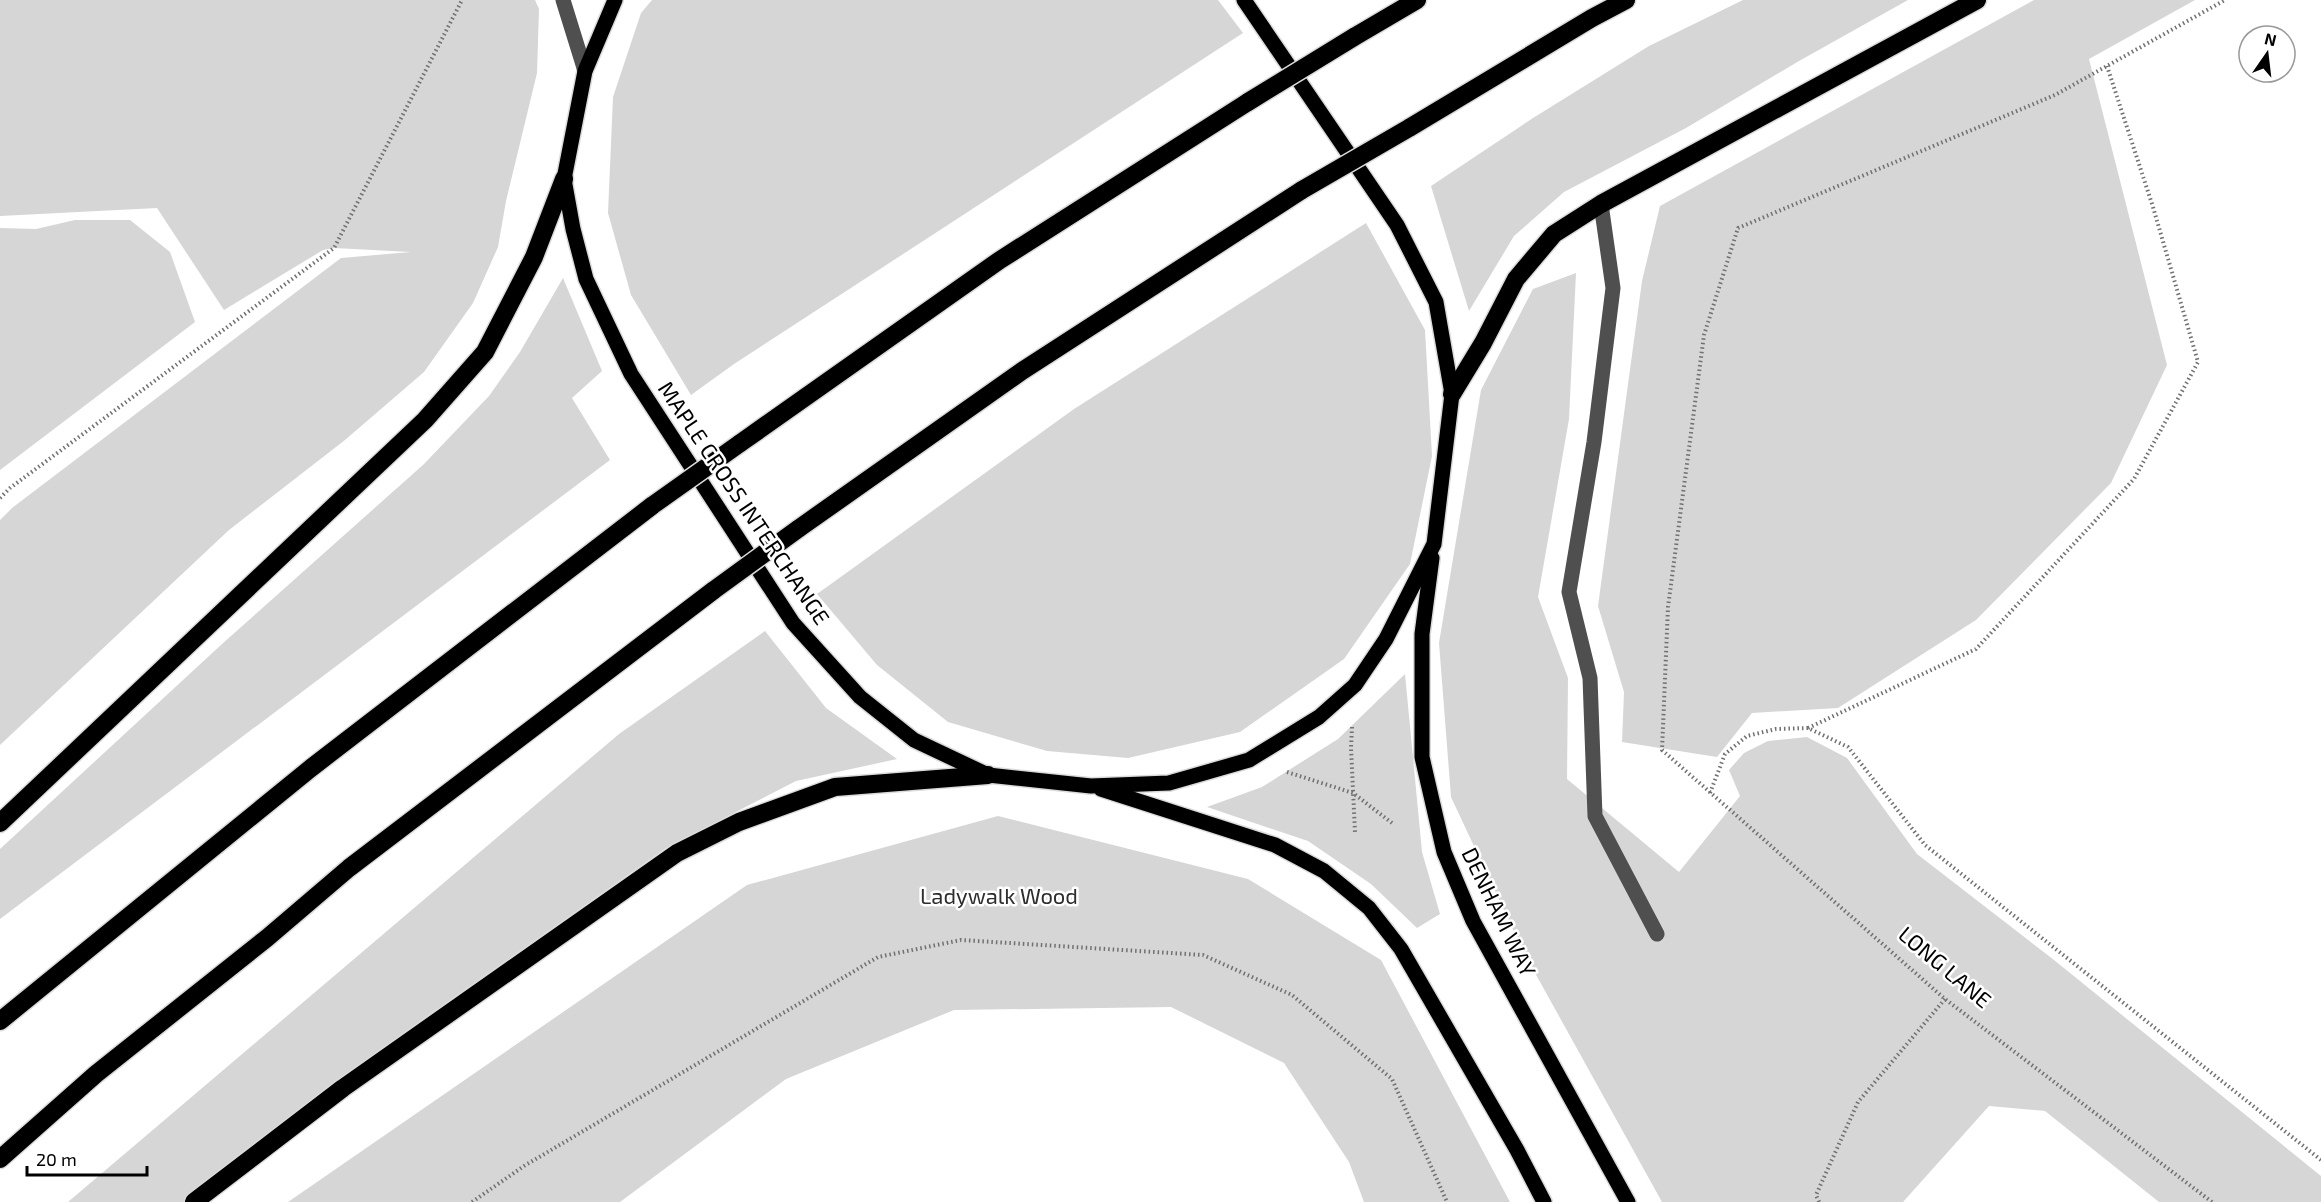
<svg xmlns="http://www.w3.org/2000/svg" width="2321" height="1202" viewBox="0 0 2321 1202" font-family="'Exo 2',sans-serif">
<rect width="100%" height="100%" fill="#fff"/>
<g fill="#d6d6d6">
<polygon points="0,0 535,0 539,9 537,73 506,201 498,247 473,303 424,372 345,440 229,530 0,745 0,520 12,508 341,258 411,252 334,248 323,250 224,310 157,208 0,216"/>
<polygon points="652,0 1218,0 1243,33 734,364 691,395 631,295 608,213 613,97 641,13"/>
<polygon points="1743,0 1908,0 1799,61 1686,128 1564,192 1514,236 1469,311 1431,186 1533,118 1649,46"/>
<polygon points="2034,0 2195,0 2089,59 2167,365 2111,483 1976,620 1838,708 1752,713 1717,757 1622,742 1624,692 1598,606 1642,281 1660,206"/>
<polygon points="75,220 130,220 170,252 195,322 0,470 0,228 36,229"/>
<polygon points="1366,223 1425,330 1432,456 1410,564 1344,659 1240,732 1128,758 1047,751 948,722 877,665 817,594 1074,409"/>
<polygon points="1576,273 1569,419 1538,597 1568,678 1567,779 1679,872 1740,796 1729,770 1744,753 1768,741 1807,737 1847,758 1917,854 2054,960 2321,1176 2321,1202 2159,1202 2045,1111 1989,1106 1903,1202 1662,1202 1524,953 1451,797 1439,643 1481,390 1533,289"/>
<polygon points="563,278 602,371 572,398 610,460 0,919 0,849 222,644 424,464 489,396 520,352"/>
<polygon points="765,631 826,708 897,759 796,781 666,848 398,1037 186,1202 68,1202 619,734"/>
<polygon points="1405,674 1422,852 1440,914 1417,928 1371,884 1308,841 1207,807 1262,787 1338,739"/>
<polygon points="998,816 1248,879 1381,960 1510,1202 1364,1202 1349,1162 1284,1063 1171,1007 954,1010 786,1079 620,1202 288,1202 747,885"/>
</g>
<g fill="none" stroke-linecap="round" stroke-linejoin="round">
<defs>
<g id="major">
<polyline points="615,0 585,71 564,179 573,229 586,279 631,374 793,623 860,697 914,740 988,775 1091,786 1169,783 1249,760 1319,717 1355,685 1386,639 1434,544 1452,394 1436,302 1397,225 1244,0"/>
<polyline points="1432,558 1422,634 1422,757 1444,852 1473,921 1628,1202"/>
<polyline points="1101,789 1275,845 1324,871 1369,908 1401,949 1517,1150 1544,1202"/>
</g>
<g id="highway">
<polyline points="1354,37 1417,0"/>
<polyline points="1409,128 1592,18 1626,0"/>
<polyline points="1452,394 1483,343 1516,279 1554,234 1601,204 1977,0"/>
<polyline points="739,444 1000,260 1248,102"/>
<polyline points="798,529 1022,371 1302,190"/>
<polyline points="0,823 425,420 485,352 534,257 564,179"/>
<polyline points="0,1021 311,768 653,505"/>
<polyline points="0,1159 96,1074 267,938 349,868 714,590"/>
<polyline points="194,1202 343,1088 677,853 739,822 835,787 988,775"/>
</g>
</defs>
<use href="#major" stroke="#dbdbdb" stroke-width="18"/>
<use href="#highway" stroke="#dbdbdb" stroke-width="21"/>
<g stroke="#717171" stroke-width="4" stroke-dasharray="1.5 3" stroke-linecap="butt">
<polyline points="0,498 10,488 334,248 462,0"/>
<polyline points="1352,727 1351,748 1355,832"/>
<polyline points="1808,728 1976,649 2134,479 2198,362 2153,207 2107,66"/>
<polyline points="1287,772 1353,793 1392,823"/>
<polyline points="1710,793 1725,754 1747,736 1776,729 1808,728 1848,747 1925,845 2321,1160"/>
<polyline points="472,1202 524,1166 878,957 961,940 1203,955 1292,995 1392,1079 1447,1202"/>
<polyline points="1819,1202 1816,1195 1858,1102 1945,999"/>
<polyline points="2212,1202 1945,999 1662,750 1668,607 1704,335 1738,228 2055,95 2225,0"/>
</g>
<g stroke="#4f4f4f" stroke-width="15">
<polyline points="563,0 585,71"/>
<polyline points="1601,204 1613,288 1594,442 1569,592 1590,678 1595,816 1657,934"/>
</g>
<use href="#major" stroke="#000" stroke-width="15"/>
<use href="#highway" stroke="#000" stroke-width="18"/>
<defs>
<g id="highway-bridge">
<polyline points="1248,102 1354,37"/>
<polyline points="1302,190 1409,128"/>
<polyline points="653,505 739,444"/>
<polyline points="714,590 798,529"/>
</g>
</defs>
<use href="#highway-bridge" stroke="#dbdbdb" stroke-width="21" stroke-linecap="butt"/>
<use href="#highway-bridge" stroke="#000" stroke-width="18"/>
</g>
<g text-anchor="middle" stroke-width="5" stroke-linejoin="round" paint-order="stroke">
<g font-size="22" fill="#000" stroke="#fff">
<text transform="translate(744 503) rotate(56)" y="8">MAPLE CROSS INTERCHANGE</text>
<text transform="translate(1499 912) rotate(64)" y="8">DENHAM WAY</text>
<text transform="translate(1945 967) rotate(40)" y="8">LONG LANE</text>
</g>
<g font-size="22" fill="#2d2d2d" stroke="#fff">
<text x="999" y="904">Ladywalk Wood</text>
</g>
</g>
<g transform="translate(2267 54) rotate(14)"><circle r="28" fill="#ffffff" stroke="#999999" stroke-width="1.5"/>
<path d="M0-4.5L10 22L0 15L-10 22Z" fill="#000000"/>
<text y="-9" font-size="16" font-weight="bold" text-anchor="middle" fill="#000000">N</text>
</g>
<path d="M27 1166v9h120v-9" fill="none" stroke="#000000" stroke-width="3"/>
<text x="36" y="1166" font-size="18" fill="#000000" stroke="#ffffff" stroke-width="4.5" paint-order="stroke">20 m</text>
</svg>
